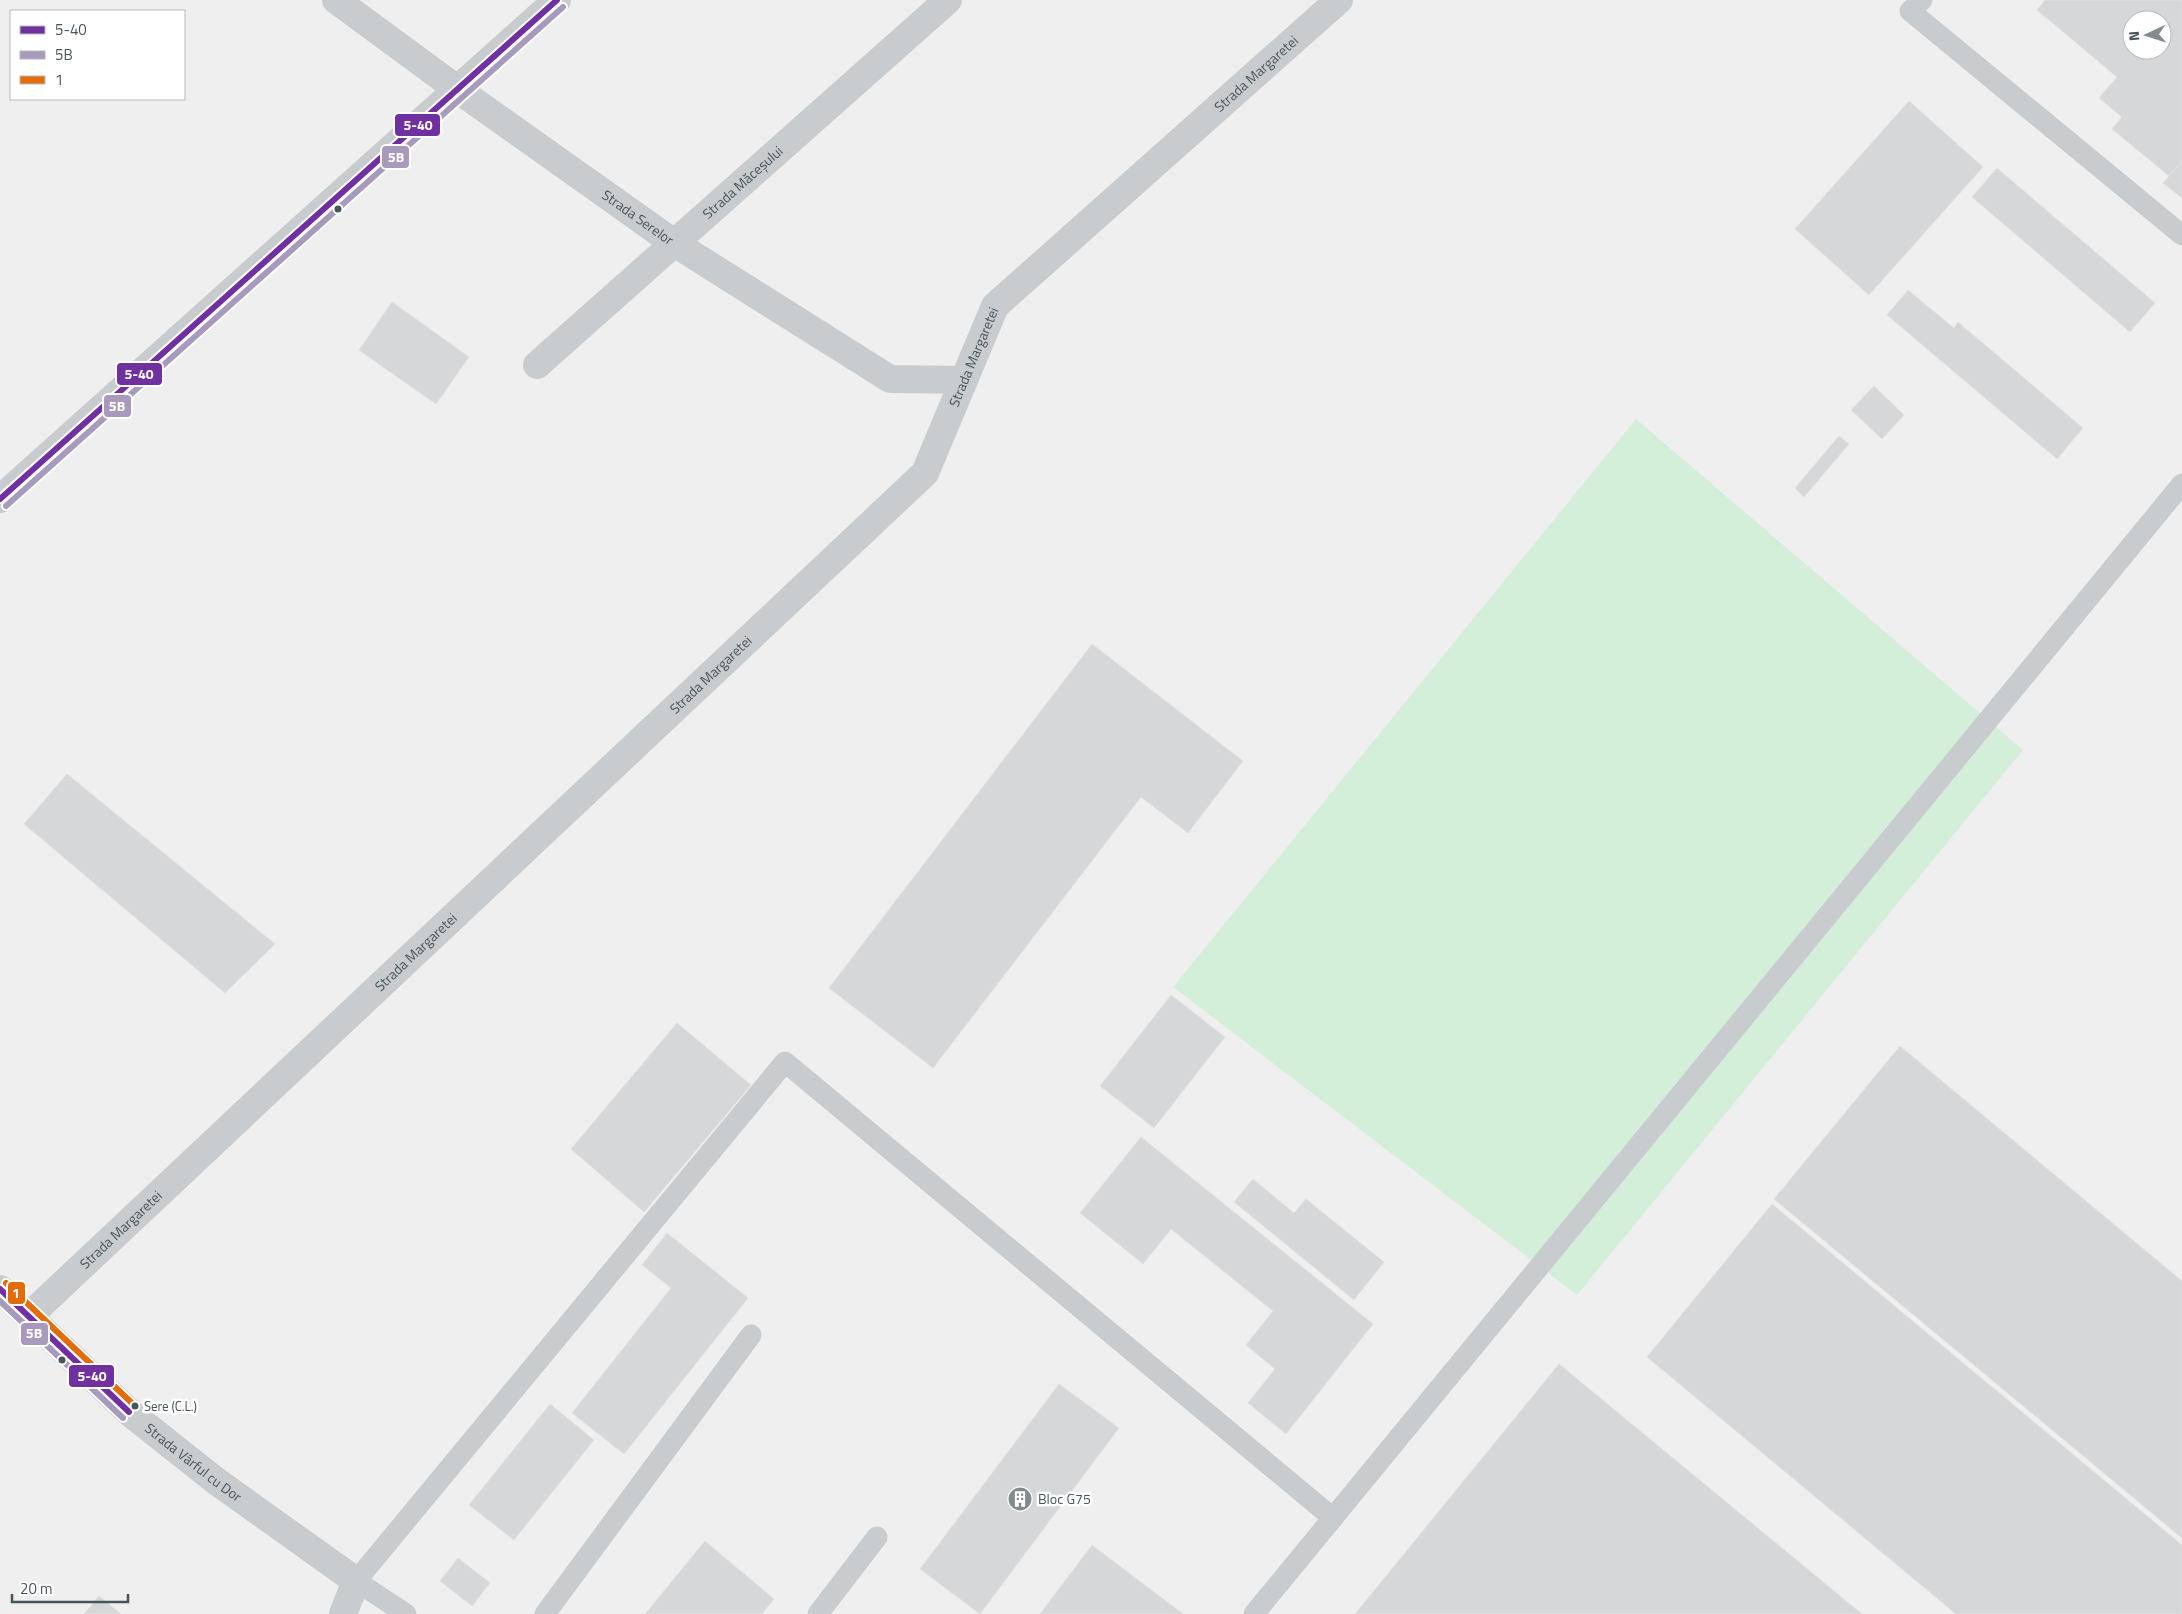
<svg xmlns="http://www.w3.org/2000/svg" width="2182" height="1614" viewBox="0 0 2182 1614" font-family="'Titillium Web',sans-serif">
<rect width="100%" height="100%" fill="#f0efef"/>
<polygon fill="#d3efda" points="1636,419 2023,750 1577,1295 1173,987"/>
<g fill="#d6d7d8" stroke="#e1e1e2" fill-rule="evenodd">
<path d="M 2045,0 L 2182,0 L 2182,161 L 2169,176 L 2112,129 L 2122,117 L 2099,98 L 2117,77 L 2037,10 ZM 2132,20 L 2162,20 L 2162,50 L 2132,50 Z"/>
<polygon points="1909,101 1983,167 1869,295 1795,229"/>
<polygon points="2182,161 2182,198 2163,183"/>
<polygon points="1997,168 2155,303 2130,332 1972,197"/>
<polygon points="1908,290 1954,328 1958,322 2083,428 2057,459 1887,315"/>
<polygon points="392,302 469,357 436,404 359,350"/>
<polygon points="1874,386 1904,415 1882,439 1851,410"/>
<polygon points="1839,436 1849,444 1804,497 1795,488"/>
<polygon points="1092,644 1243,761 1188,833 1141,797 933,1068 829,988"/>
<polygon points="67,774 275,944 225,993 24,824"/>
<polygon points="1171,995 1225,1037 1154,1128 1100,1086"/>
<polygon points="677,1023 751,1085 644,1212 571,1149"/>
<polygon points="1900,1046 2182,1281 2182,1538 1774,1199"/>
<polygon points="1141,1137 1373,1324 1286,1434 1248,1403 1275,1369 1246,1345 1273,1311 1171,1229 1143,1264 1080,1213"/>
<polygon points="1253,1179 1294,1213 1306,1199 1384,1262 1354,1300 1234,1202"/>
<polygon points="1772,1204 2182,1545 2182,1614 1956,1614 1647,1357"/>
<polygon points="667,1233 748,1298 624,1454 572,1413 671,1288 642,1265"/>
<polygon points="1559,1364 1862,1614 1355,1614"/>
<polygon points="1059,1384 1119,1428 980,1614 920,1569"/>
<polygon points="550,1404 594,1440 514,1540 469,1505"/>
<polygon points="705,1541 774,1599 762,1614 645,1614"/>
<polygon points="1092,1545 1183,1614 1040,1614"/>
<polygon points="458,1558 490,1583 472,1606 440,1581"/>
<polygon points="99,1596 121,1614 84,1614"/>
</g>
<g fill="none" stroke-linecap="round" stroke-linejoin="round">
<g stroke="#c9ccce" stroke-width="21">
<polyline points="1922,0 1910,11 2182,235"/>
<polyline points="406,1614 356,1581 785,1062 1333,1518"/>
<polyline points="545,1614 751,1335"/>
<polyline points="818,1614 877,1537"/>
<polyline points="1254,1614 2182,484"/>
</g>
<g stroke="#c9ccce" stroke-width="28">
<path id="s1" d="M 336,0 L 457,89 L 674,243 L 890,379 L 964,380"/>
<path id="s2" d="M 537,365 L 948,0"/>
<path id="s3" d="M 0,1289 L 129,1412 L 216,1481 L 356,1581 L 343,1614"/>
<path id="s4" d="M 29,1316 L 925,473 L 995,306 L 1339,0"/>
</g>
<polyline stroke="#c9ccce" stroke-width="28" points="0,499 557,0"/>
<defs>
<g id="bus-1">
<polyline points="0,499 557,0"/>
<polyline points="0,1289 129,1412"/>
</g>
<g id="bus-2">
<polyline points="6,506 563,7"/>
<polyline points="0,1301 123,1418"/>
</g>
<polyline id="bus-3" points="6,1283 135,1406"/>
</defs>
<use href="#bus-1" stroke="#fff" stroke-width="10"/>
<use href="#bus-2" stroke="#fff" stroke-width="10"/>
<use href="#bus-3" stroke="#fff" stroke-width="10"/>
<use href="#bus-1" stroke="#7030a0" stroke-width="6"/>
<use href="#bus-2" stroke="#a79abc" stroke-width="6"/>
<use href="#bus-3" stroke="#e36c09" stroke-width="6"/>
</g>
<defs>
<symbol id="building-disc" viewBox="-11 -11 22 22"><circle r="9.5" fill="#828b8f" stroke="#fff"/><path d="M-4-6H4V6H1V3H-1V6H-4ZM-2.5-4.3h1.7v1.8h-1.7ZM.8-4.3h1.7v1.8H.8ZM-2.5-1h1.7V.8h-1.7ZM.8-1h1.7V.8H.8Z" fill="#fff"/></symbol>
</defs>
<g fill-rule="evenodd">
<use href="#building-disc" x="1006" y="1485" width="28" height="28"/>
</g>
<g fill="#46555c" stroke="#fff" stroke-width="2">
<circle cx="338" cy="209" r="4.5"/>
<circle cx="62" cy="1360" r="4.5"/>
<circle cx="135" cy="1406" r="4.5"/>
</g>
<g text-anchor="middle" stroke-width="5" stroke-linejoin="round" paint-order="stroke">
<g font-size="13" fill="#46555c" stroke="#fff" text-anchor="start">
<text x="144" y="1411">Sere (C.L.)</text>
</g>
<g font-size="14" fill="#46555c" stroke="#fff">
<text dy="5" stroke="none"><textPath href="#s4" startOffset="1761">Strada Margaretei</textPath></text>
<text dy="5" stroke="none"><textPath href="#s2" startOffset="275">Strada Măceșului</textPath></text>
<text dy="5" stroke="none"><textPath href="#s1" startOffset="372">Strada Serelor</textPath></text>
<text dy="5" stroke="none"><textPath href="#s4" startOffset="1356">Strada Margaretei</textPath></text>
<text dy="5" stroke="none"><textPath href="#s4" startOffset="936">Strada Margaretei</textPath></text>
<text dy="5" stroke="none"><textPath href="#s4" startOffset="531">Strada Margaretei</textPath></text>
<text dy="5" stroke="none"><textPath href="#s4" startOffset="126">Strada Margaretei</textPath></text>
<text dy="5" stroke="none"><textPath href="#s3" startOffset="260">Strada Vârful cu Dor</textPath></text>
</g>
<g font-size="14" fill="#46555c" stroke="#fff" text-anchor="start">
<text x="1038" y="1504">Bloc G75</text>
</g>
</g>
<g stroke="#fff" stroke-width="2">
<rect x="394" y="113" width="47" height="24" rx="5" fill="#7030a0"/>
<rect x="381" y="145" width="29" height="24" rx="5" fill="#a79abc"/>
<rect x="116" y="362" width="47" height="24" rx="5" fill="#7030a0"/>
<rect x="103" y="394" width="29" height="24" rx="5" fill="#a79abc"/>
<rect x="7" y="1281" width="19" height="24" rx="5" fill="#e36c09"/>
<rect x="20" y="1322" width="29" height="24" rx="5" fill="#a79abc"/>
<rect x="68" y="1364" width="47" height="24" rx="5" fill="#7030a0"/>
</g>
<g font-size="14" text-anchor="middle" font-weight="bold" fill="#fff">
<text x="418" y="130">5-40</text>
<text x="396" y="162">5B</text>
<text x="139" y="379">5-40</text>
<text x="117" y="411">5B</text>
<text x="16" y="1298">1</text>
<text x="34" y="1338">5B</text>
<text x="92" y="1381">5-40</text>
</g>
<rect x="10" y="10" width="175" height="90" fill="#ffffff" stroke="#b5bbbe"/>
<rect x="20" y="26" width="25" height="8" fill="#7030a0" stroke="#b5bbbe"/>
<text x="55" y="35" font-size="15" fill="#46555c">5-40</text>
<rect x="20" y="51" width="25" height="8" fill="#a79abc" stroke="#b5bbbe"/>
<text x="55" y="60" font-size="15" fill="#46555c">5B</text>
<rect x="20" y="76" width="25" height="8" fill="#e36c09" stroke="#b5bbbe"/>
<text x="55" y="85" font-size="15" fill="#46555c">1</text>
<g transform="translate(2147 35) rotate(266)"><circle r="24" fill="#ffffff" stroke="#b5bbbe"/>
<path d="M0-4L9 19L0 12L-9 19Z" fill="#828b8f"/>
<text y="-8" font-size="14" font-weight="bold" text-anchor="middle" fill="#46555c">N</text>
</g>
<path d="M12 1594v8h116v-8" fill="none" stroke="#46555c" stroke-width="2.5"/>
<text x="20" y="1594" font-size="15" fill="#46555c" stroke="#ffffff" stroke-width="4" paint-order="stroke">20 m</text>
</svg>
